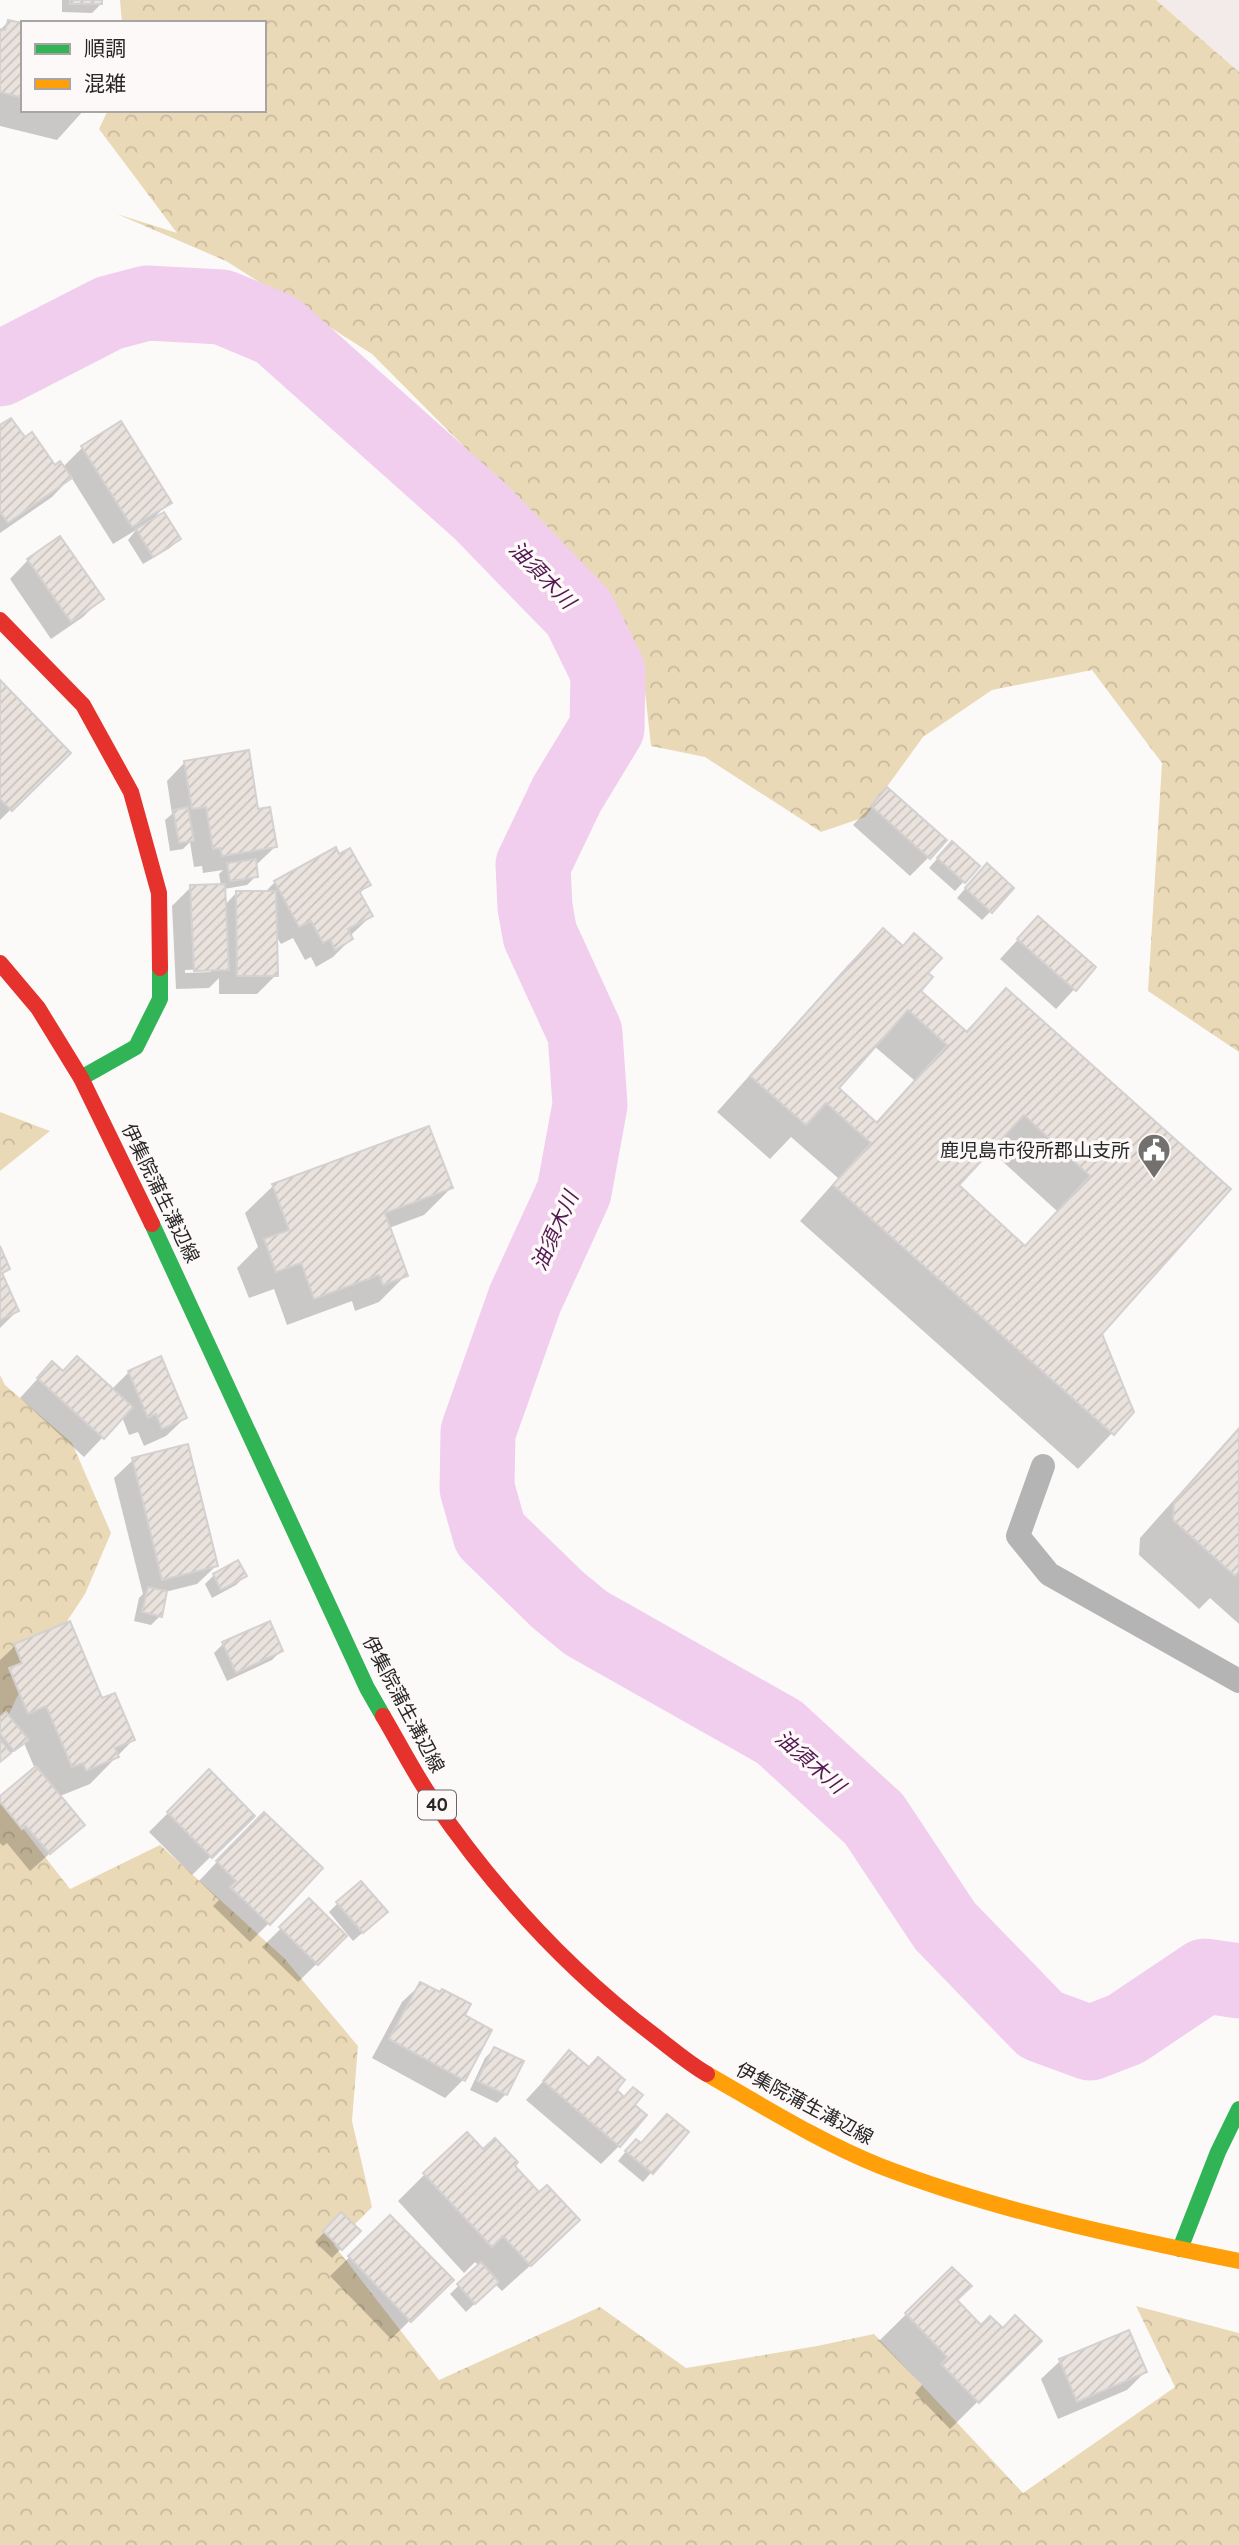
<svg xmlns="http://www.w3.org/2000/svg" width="1239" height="2545" viewBox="0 0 1239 2545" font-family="Quicksand,'Noto Sans JP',sans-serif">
<defs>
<pattern id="forest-crowns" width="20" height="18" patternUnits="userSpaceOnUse" patternTransform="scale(1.75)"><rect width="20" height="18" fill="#ead9b7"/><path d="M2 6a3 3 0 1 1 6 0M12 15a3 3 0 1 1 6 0" fill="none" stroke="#c9ba9d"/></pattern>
<pattern id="building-hatch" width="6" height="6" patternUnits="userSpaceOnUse" patternTransform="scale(1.75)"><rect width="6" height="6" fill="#eae2dc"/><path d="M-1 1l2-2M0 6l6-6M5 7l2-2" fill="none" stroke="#c9c2bd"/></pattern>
</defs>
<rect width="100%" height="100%" fill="#fcfaf9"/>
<polygon fill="#f3ebea" points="1156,0 1239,0 1239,72"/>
<g fill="url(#forest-crowns)">
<polygon points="120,0 1156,0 1239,72 1239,1052 1148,991 1162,763 1092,670 992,690 923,737 865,817 821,832 705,757 651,746 643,673 582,565 372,354 226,261 117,214 177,233 99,129 108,110 264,110 264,23 122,23"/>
<polygon points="0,1112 50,1131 0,1171"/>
<polygon points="0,1375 5,1385 72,1443 111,1533 85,1594 17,1697 0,1733"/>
<polygon points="0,1799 70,1889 160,1845 284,1958 358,2046 352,2121 372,2207 334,2245 439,2380 600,2307 686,2368 817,2346 874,2334 1023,2493 1175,2387 1136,2306 1239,2333 1239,2545 0,2545"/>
</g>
<g fill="#0003" fill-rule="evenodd">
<polygon points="62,0 101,0 101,4 92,13 62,12"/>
<polygon points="8,22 23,25 23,110 84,110 57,140 0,126 0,30"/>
<polygon points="0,427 24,439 54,467 63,467 83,447 169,502 151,521 179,539 170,548 143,564 128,540 136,530 113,544 71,477 52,497 0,533"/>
<polygon points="28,560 101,599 83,617 51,639 10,579"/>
<polygon points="0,683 68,753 0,820"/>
<path d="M 185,762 L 256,811 L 275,847 L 255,866 L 256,876 L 247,885 L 224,889 L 225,905 L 236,893 L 265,892 L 275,882 L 339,856 L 369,884 L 359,894 L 371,916 L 350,936 L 351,939 L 333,957 L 316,967 L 311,957 L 305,960 L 293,938 L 281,944 L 275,934 L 276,975 L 257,994 L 219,994 L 219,978 L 209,988 L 176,989 L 172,906 L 191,887 L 221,886 L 219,874 L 223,870 L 203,873 L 202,866 L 194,867 L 190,842 L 183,849 L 170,851 L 165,820 L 172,814 L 167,781 ZM 211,969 L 211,972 L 185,973 L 185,970 Z"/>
<polygon points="887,790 929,857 910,876 853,825"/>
<polygon points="943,852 978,866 955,891 929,868"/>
<polygon points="978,874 991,911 982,920 957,898"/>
<polygon points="1038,918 1094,968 1056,1009 1000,959"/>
<path d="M 883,930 L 925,973 L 919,991 L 965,1032 L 1006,991 L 1228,1189 L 1100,1333 L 1132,1412 L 1078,1469 L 800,1221 L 838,1178 L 791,1137 L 770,1159 L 717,1112 L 848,965 ZM 874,1046 L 914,1080 L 875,1123 L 837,1089 ZM 990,1150 L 1057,1211 L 1024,1247 L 957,1185 Z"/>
<polygon points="428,1128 451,1188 424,1215 389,1228 406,1275 379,1302 355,1311 352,1301 287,1325 274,1289 249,1298 237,1268 258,1247 245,1213 273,1186"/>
<polygon points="0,1251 8,1269 1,1276 17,1311 0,1328"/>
<polygon points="52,1363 62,1373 111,1390 129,1372 185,1418 166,1436 144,1446 138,1432 129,1435 122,1417 84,1457 20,1398"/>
<polygon points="1239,1427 1239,1624 1210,1598 1199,1609 1139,1555 1140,1538"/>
<polygon points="133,1460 216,1566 197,1584 165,1592 160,1616 151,1625 134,1621 139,1598 143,1594 114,1478"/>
<polygon points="237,1563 245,1576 236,1585 212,1598 205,1584 214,1575"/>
<polygon points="223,1644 281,1651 272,1660 227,1681 214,1653"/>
<polygon points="15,1646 101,1701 133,1740 90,1784 60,1796 83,1824 30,1871 7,1843 3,1846 0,1843 0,1798 35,1769 24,1743 0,1762 0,1660"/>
<polygon points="209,1772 252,1816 192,1875 149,1832"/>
<polygon points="245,1832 269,1923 250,1942 213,1906 219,1900 199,1881"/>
<polygon points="309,1901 345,1936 298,1982 262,1947"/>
<polygon points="338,1903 377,1920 353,1941 329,1912"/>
<polygon points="421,1984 463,2016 463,2080 445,2098 372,2058 402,2002"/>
<polygon points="494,2049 506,2094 497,2103 470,2090 485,2058"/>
<polygon points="570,2052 632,2106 619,2146 601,2164 526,2100"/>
<polygon points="686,2132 643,2182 618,2161 627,2150"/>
<polygon points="482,2151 512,2166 538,2194 551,2247 502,2291 495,2284 466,2312 450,2294 479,2266 475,2262 464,2273 398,2201 425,2174"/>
<polygon points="341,2215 358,2231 332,2258 315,2242"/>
<polygon points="390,2218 451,2280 391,2339 330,2276"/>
<polygon points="952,2269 955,2300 981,2327 1002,2330 1039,2341 950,2429 915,2393 922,2385 879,2341"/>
<polygon points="1060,2361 1145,2372 1127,2390 1058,2419 1041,2379"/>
</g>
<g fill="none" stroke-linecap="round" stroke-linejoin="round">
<polyline stroke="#f2ceee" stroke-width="75" points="0,369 109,313 147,303 222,307 277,330 480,511 579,613 608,672 607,728 567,794 533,865 535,907 540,935 585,1033 590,1105 574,1192 525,1299 478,1432 477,1488 490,1534 558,1600 586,1623 779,1732 874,1819 945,1926 1041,2025 1090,2043 1126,2029 1205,1976 1239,1981"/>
</g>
<g fill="url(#building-hatch)" stroke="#d3d1d1" stroke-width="2" fill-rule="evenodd">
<rect x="70" y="0" width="32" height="4"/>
<polygon points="8,20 23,23 23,98 0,92 0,29 5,30"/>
<polygon points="11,418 25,437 32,432 55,465 60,461 72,478 8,523 0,512 0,425"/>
<polygon points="121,421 172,503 132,527 81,446"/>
<polygon points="164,512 181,539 153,557 136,529"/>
<polygon points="60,536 104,599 71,622 27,559"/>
<polygon points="0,680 71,753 12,811 0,799"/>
<polygon points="249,750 258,809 270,807 277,847 222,856 220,848 213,849 206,807 192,809 184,761"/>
<polygon points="887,787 947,840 930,859 871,806"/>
<polygon points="188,807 194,841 179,843 173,810"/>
<polygon points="952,841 980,866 965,883 937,858"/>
<polygon points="336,847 339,854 350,848 371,885 359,891 373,916 348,929 353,939 335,950 330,939 323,943 311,921 299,927 274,881"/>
<polygon points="256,859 258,877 230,881 227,863"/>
<polygon points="987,863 1014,888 992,913 965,888"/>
<polygon points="225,884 229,970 194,971 190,885"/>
<polygon points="236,891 276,891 278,976 237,976"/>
<polygon points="1038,916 1096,967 1076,991 1017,939"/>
<path d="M 883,928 L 903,946 L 914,933 L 942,958 L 928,973 L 933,977 L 921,991 L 967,1032 L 1006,988 L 1231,1189 L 1102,1334 L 1134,1412 L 1114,1435 L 833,1185 L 871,1143 L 826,1103 L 806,1125 L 750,1076 ZM 908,1010 L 947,1045 L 877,1123 L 839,1088 ZM 1024,1115 L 1090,1176 L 1025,1246 L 959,1185 Z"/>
<polygon points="429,1126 453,1188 385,1213 408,1276 383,1285 379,1275 314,1299 301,1263 276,1272 264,1239 289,1230 272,1184"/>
<polygon points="0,1246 10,1269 2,1273 19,1311 0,1320"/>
<polygon points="77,1356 133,1407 104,1439 37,1378 52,1361 63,1371"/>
<polygon points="161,1356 187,1418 162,1429 156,1414 148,1418 128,1371"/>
<polygon points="1239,1429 1239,1571 1235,1576 1173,1520 1174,1502"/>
<polygon points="188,1444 218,1566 162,1580 132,1458"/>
<polygon points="238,1560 247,1576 221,1590 213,1574"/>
<polygon points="148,1587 167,1591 162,1617 142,1612"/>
<polygon points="70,1621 102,1698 115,1693 135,1740 115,1748 119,1757 86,1771 83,1763 72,1767 46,1706 28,1714 9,1668 22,1663 14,1644"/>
<polygon points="270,1621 283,1651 236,1673 222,1642"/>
<polygon points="6,1712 29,1740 14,1751 0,1734 0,1717"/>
<polygon points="0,1739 11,1753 0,1762"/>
<polygon points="36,1766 85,1825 50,1854 26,1826 22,1829 0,1802 0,1796"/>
<polygon points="209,1769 255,1816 212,1858 167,1812"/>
<polygon points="264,1812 323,1868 270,1925 230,1887 236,1881 216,1861"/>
<polygon points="361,1881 388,1912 363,1933 336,1902"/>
<polygon points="309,1898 347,1936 318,1965 279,1927"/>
<polygon points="420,1982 440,1992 442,1989 471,2004 465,2015 492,2030 465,2081 389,2039"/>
<polygon points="494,2047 524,2061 507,2095 477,2081"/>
<polygon points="569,2050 589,2067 598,2057 625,2080 617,2090 624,2097 633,2087 643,2095 635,2105 647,2115 620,2147 543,2081"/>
<polygon points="667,2114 689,2132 653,2174 625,2151 636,2139 641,2143"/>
<polygon points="467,2132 483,2149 495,2138 518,2162 515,2166 539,2192 547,2185 580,2220 531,2266 503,2236 492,2247 423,2173"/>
<polygon points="341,2212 361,2231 342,2250 323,2231"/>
<polygon points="390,2215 454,2280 411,2322 348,2256"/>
<polygon points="481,2262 499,2282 475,2304 457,2284"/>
<polygon points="952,2267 972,2286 957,2300 981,2325 990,2316 1003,2328 1015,2315 1042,2341 979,2403 941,2364 947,2357 905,2313"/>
<polygon points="1129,2330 1147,2372 1077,2402 1059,2359"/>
</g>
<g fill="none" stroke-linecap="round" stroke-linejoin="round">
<polyline stroke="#b5b4b4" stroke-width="24" points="1043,1466 1018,1536 1049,1574 1239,1681"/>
<g stroke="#30b455" stroke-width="16">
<polyline points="81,1078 136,1047 160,999 160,968"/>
<polyline points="152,1224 367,1688 383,1716"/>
<polyline points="1180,2249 1218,2152 1239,2109"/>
</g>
<path stroke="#ff9f0a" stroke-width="16" d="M 707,2074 C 763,2106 820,2142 880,2166 C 994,2210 1120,2237 1239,2261"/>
<g stroke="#e5322d" stroke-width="16">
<polyline points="0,620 83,705 131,792 159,893 160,968"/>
<polyline points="0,963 38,1008 81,1078 152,1224"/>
<path d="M 383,1716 C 399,1743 414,1773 432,1799 C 493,1888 569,1971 655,2036 C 672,2049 688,2063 707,2074"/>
</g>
</g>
<defs>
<symbol id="civic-pin" viewBox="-11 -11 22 30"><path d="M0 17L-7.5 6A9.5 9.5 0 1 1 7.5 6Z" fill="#727170" stroke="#fdf9f8"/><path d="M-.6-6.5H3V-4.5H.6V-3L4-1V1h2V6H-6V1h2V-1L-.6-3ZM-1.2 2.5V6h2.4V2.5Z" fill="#fff"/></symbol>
</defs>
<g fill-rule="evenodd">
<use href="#civic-pin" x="1135" y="1131" width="38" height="52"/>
</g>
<g text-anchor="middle" stroke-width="7" stroke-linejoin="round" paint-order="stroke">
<rect fill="#fdf9f8" stroke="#686666" stroke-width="2" x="418" y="1790.5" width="38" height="29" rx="5"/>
<g font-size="18" font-weight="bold" fill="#282727">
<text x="437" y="1811">40</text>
</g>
<g font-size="19" fill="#282727" stroke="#fdf9f8" text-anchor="end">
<text x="1130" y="1157">鹿児島市役所郡山支所</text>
</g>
<g font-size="19" fill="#282727" stroke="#fdf9f8">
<text transform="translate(161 1193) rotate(64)" y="7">伊集院蒲生溝辺線</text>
<text transform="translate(404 1704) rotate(62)" y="7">伊集院蒲生溝辺線</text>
<text transform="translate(805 2103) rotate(28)" y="7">伊集院蒲生溝辺線</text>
</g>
<g font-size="21" font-style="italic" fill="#531751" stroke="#fdf9f8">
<text transform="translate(542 575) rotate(46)" y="7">油須木川</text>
<text transform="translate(555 1231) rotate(-66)" y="7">油須木川</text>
<text transform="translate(810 1762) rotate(41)" y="7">油須木川</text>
</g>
</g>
<rect x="21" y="21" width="245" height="91" fill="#fdf9f8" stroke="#a8a5a4" stroke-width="2"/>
<rect x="35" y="44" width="35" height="10" fill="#30b455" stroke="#a8a5a4" stroke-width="2"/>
<text x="84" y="56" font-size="21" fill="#282727">順調</text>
<rect x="35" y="79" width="35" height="10" fill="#ff9f0a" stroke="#a8a5a4" stroke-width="2"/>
<text x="84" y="91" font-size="21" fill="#282727">混雑</text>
</svg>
